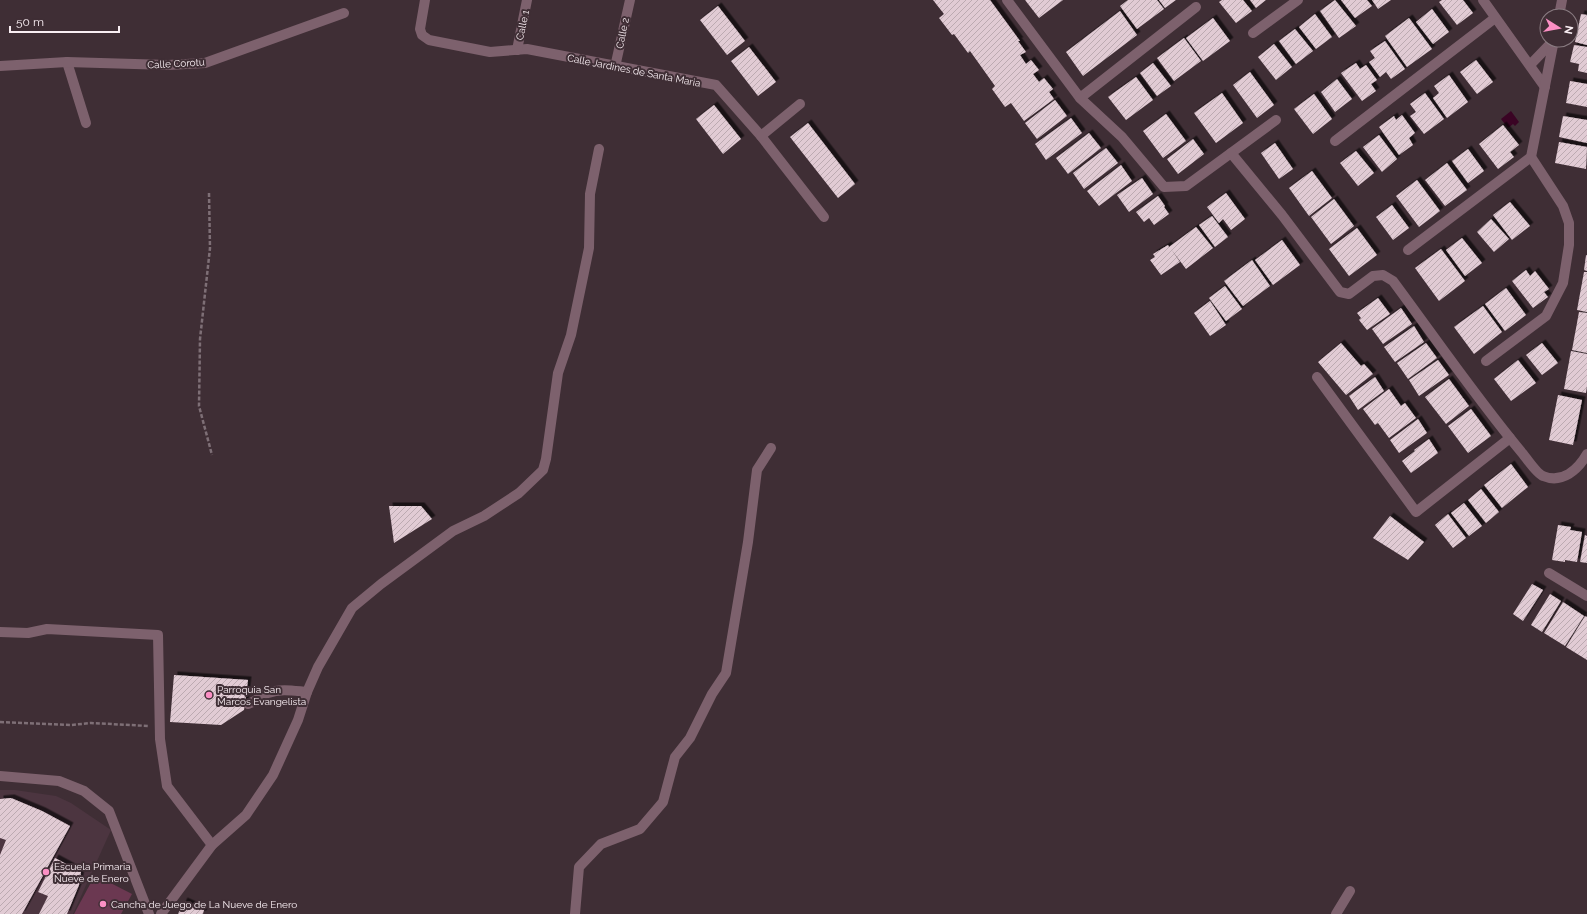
<svg xmlns="http://www.w3.org/2000/svg" width="1587" height="914" viewBox="0 0 1587 914" font-family="Raleway,sans-serif">
<defs>
<pattern id="building-hatch" width="6" height="6" patternUnits="userSpaceOnUse"><rect width="6" height="6" fill="#e1cbd4"/><path d="M-1 1l2-2M0 6l6-6M5 7l2-2" fill="none" stroke="#bcaab1"/></pattern>
<filter id="shadow"><feDropShadow dx="3.5" dy="-3.5" stdDeviation="0" flood-color="#0009"/></filter>
</defs>
<rect width="100%" height="100%" fill="#3f2e35"/>
<polygon fill="#4c3540" points="0,790 15,790 56,796 71,803 111,830 73,914 0,914"/>
<polygon fill="#6b3851" points="95,875 132,894 121,914 74,914"/>
<polygon fill="#3a0424" points="1511,111 1519,122 1515,126 1513,124 1508,128 1501,119"/>
<g fill="url(#building-hatch)" filter="url(#shadow)">
<polygon points="933,0 990,0 1020,41 1018,41 1026,52 1020,55 1026,64 1031,60 1039,70 1033,74 1039,82 1044,78 1053,89 1049,92 1054,99 1024,121 1011,103 1005,107 992,89 995,86 970,51 968,53 954,34 952,35 939,18 944,14"/>
<polygon points="1025,0 1063,0 1039,18"/>
<polygon points="1128,0 1157,0 1164,9 1137,29 1120,6"/>
<polygon points="1159,0 1176,0 1165,8"/>
<polygon points="1222,0 1243,0 1252,11 1236,23 1219,2"/>
<polygon points="1250,0 1266,0 1256,8"/>
<polygon points="1335,0 1356,26 1339,38 1320,11"/>
<polygon points="1341,0 1367,0 1372,6 1355,18"/>
<polygon points="1372,0 1391,0 1378,9"/>
<polygon points="1442,0 1463,0 1473,13 1457,25 1439,2"/>
<polygon points="718,6 745,41 727,55 700,20"/>
<polygon points="1432,9 1449,32 1433,44 1416,22"/>
<polygon points="1120,11 1137,35 1083,76 1066,52"/>
<polygon points="1315,14 1332,37 1316,49 1299,27"/>
<polygon points="1581,14 1587,15 1587,45 1575,42"/>
<polygon points="1213,18 1230,41 1203,61 1186,38"/>
<polygon points="1409,18 1432,49 1407,67 1385,36"/>
<polygon points="1295,29 1313,51 1296,64 1279,41"/>
<polygon points="1184,38 1201,61 1174,81 1157,58"/>
<polygon points="1385,41 1405,69 1391,79 1386,72 1380,77 1369,62 1375,58 1370,51"/>
<polygon points="1274,44 1292,67 1276,80 1258,57"/>
<polygon points="1574,45 1587,47 1587,73 1578,71 1579,64 1570,62"/>
<polygon points="749,47 776,82 758,96 731,61"/>
<polygon points="1476,60 1493,82 1477,94 1460,72"/>
<polygon points="1153,63 1171,86 1157,96 1140,73"/>
<polygon points="1356,63 1360,69 1366,65 1377,80 1371,84 1376,91 1362,101 1341,73"/>
<polygon points="1250,72 1274,105 1257,118 1233,85"/>
<polygon points="1449,75 1468,102 1447,118 1433,98 1439,93 1434,86"/>
<polygon points="1136,77 1153,100 1126,120 1108,97"/>
<polygon points="1337,79 1352,99 1335,112 1321,92"/>
<polygon points="1570,81 1587,84 1587,107 1566,103"/>
<polygon points="1222,93 1243,123 1216,143 1194,113"/>
<polygon points="1425,93 1444,119 1424,134 1410,116 1416,112 1410,104"/>
<polygon points="1314,94 1332,119 1313,134 1294,109"/>
<polygon points="1055,100 1067,116 1037,139 1025,123"/>
<polygon points="714,105 741,139 723,154 696,119"/>
<polygon points="1166,114 1186,141 1163,158 1143,131"/>
<polygon points="1402,115 1415,133 1409,138 1413,145 1399,155 1379,127 1394,116 1396,120"/>
<polygon points="1563,116 1587,120 1587,143 1559,137"/>
<polygon points="1071,118 1082,133 1046,160 1035,144"/>
<polygon points="808,123 855,184 838,198 790,137"/>
<polygon points="1503,125 1519,145 1510,152 1514,157 1498,169 1479,144"/>
<polygon points="1089,133 1101,148 1068,174 1056,158"/>
<polygon points="1379,135 1397,159 1382,172 1363,147"/>
<polygon points="1193,139 1204,154 1178,174 1167,159"/>
<polygon points="1559,142 1587,147 1586,169 1555,163"/>
<polygon points="1275,143 1293,169 1279,179 1261,153"/>
<polygon points="1106,148 1118,163 1084,189 1073,173"/>
<polygon points="1468,149 1484,171 1468,183 1452,161"/>
<polygon points="1356,151 1374,173 1358,186 1340,163"/>
<polygon points="1447,163 1467,190 1445,206 1425,180"/>
<polygon points="1121,165 1132,181 1099,206 1087,191"/>
<polygon points="1312,171 1332,198 1309,216 1289,188"/>
<polygon points="1142,178 1153,194 1129,212 1117,195"/>
<polygon points="1417,180 1440,211 1419,227 1396,196"/>
<polygon points="1226,193 1245,219 1231,230 1223,219 1219,223 1207,207"/>
<polygon points="1158,196 1165,206 1164,207 1169,214 1154,225 1149,218 1144,222 1136,212"/>
<polygon points="1334,199 1354,226 1331,244 1311,217"/>
<polygon points="1510,202 1530,226 1512,240 1493,215"/>
<polygon points="1392,205 1409,228 1393,240 1376,217"/>
<polygon points="1212,216 1228,237 1215,247 1199,225"/>
<polygon points="1491,219 1509,239 1494,252 1477,232"/>
<polygon points="1196,227 1213,248 1186,269 1171,249 1180,262 1161,275 1150,260 1155,257 1153,254 1168,245 1169,247"/>
<polygon points="1357,228 1377,255 1349,276 1329,249"/>
<polygon points="1462,238 1482,263 1465,276 1446,250"/>
<polygon points="1282,240 1300,265 1273,285 1255,260"/>
<polygon points="1441,249 1465,281 1439,301 1415,268"/>
<polygon points="1586,255 1587,255 1587,271 1584,270"/>
<polygon points="1252,260 1270,286 1243,306 1224,281"/>
<polygon points="1526,270 1530,276 1535,271 1549,289 1544,292 1548,297 1533,308 1512,281"/>
<polygon points="1584,272 1587,272 1587,312 1577,310"/>
<polygon points="1225,286 1242,309 1226,321 1209,298"/>
<polygon points="1506,288 1526,315 1505,331 1485,304"/>
<polygon points="1378,298 1390,314 1367,330 1359,320 1361,318 1357,313"/>
<polygon points="1210,301 1226,325 1210,336 1194,313"/>
<polygon points="1483,306 1502,332 1474,354 1454,327"/>
<polygon points="1401,308 1412,324 1383,344 1372,329"/>
<polygon points="1579,312 1587,313 1587,353 1572,350"/>
<polygon points="1414,326 1424,342 1395,362 1384,347"/>
<polygon points="1341,343 1361,366 1364,364 1373,374 1346,395 1318,362"/>
<polygon points="1426,343 1437,358 1408,379 1397,363"/>
<polygon points="1542,343 1558,363 1542,375 1526,355"/>
<polygon points="1571,351 1587,354 1587,386 1586,393 1564,389"/>
<polygon points="1438,360 1449,375 1419,396 1409,380"/>
<polygon points="1518,360 1536,383 1511,401 1494,379"/>
<polygon points="1375,377 1384,391 1358,410 1349,396"/>
<polygon points="1449,379 1469,406 1446,424 1425,397"/>
<polygon points="1389,389 1401,406 1405,403 1416,418 1389,438 1378,423 1375,425 1363,409"/>
<polygon points="1558,395 1582,400 1573,445 1549,440"/>
<polygon points="1471,409 1491,436 1468,453 1448,426"/>
<polygon points="1418,419 1427,433 1399,453 1390,440"/>
<polygon points="1429,439 1438,453 1411,473 1402,461 1415,451 1414,450"/>
<polygon points="1511,464 1528,487 1502,508 1484,485"/>
<polygon points="1481,489 1499,512 1486,523 1468,500"/>
<polygon points="1464,503 1482,526 1469,536 1451,513"/>
<polygon points="389,506 421,506 432,519 394,543"/>
<polygon points="1448,514 1466,538 1453,548 1435,525"/>
<polygon points="1390,516 1424,542 1408,560 1373,538"/>
<polygon points="1558,525 1571,527 1570,530 1582,532 1577,562 1565,560 1565,562 1552,560"/>
<polygon points="1585,535 1587,536 1587,563 1580,562"/>
<polygon points="1532,584 1543,590 1523,621 1513,614"/>
<polygon points="1550,594 1561,601 1542,632 1531,625"/>
<polygon points="1563,602 1584,616 1565,646 1544,633"/>
<polygon points="1585,616 1587,617 1587,660 1566,647"/>
<polygon points="174,675 248,680 244,710 221,725 170,722"/>
<polygon points="11,798 42,811 70,826 22,914 0,914 0,855 6,840 0,838 0,799"/>
<polygon points="55,858 81,872 79,885 67,914 39,914 48,896 38,892"/>
<polygon points="184,901 204,910 203,914 178,914"/>
</g>
<g fill="none" stroke-linecap="round" stroke-linejoin="round">
<g stroke="#7e6f76" stroke-width="2.5" stroke-dasharray="4 2" stroke-linecap="butt">
<polyline points="209,193 210,248 200,339 199,406 212,455"/>
<polyline points="0,722 71,725 91,723 149,726"/>
</g>
<g stroke="#7d616d" stroke-width="10">
<polyline points="425,0 420,29 422,35 429,40 490,52 527,49 716,85 761,136 824,217"/>
<polyline points="1007,0 1080,98 1122,137 1164,187 1186,186 1276,120"/>
<polyline points="1483,0 1545,87"/>
<polyline points="1559,16 1562,0"/>
<polyline points="1253,33 1298,0"/>
<polyline points="517,50 527,0"/>
<polyline points="67,62 86,123"/>
<polyline points="1530,65 1554,40"/>
<polyline points="0,66 67,62 168,65 205,63 344,13"/>
<polyline points="615,67 630,0"/>
<polyline points="1080,98 1196,7"/>
<polyline points="761,136 800,104"/>
<polyline points="1335,141 1495,18"/>
<path d="M 1231,153 L 1282,215 L 1340,292 L 1349,294 L 1373,276 L 1383,275 L 1393,281 C 1436,339 1477,399 1523,454 C 1527,459 1537,474 1543,476 C 1562,484 1578,470 1587,454"/>
<polyline points="1408,250 1531,157 1554,40"/>
<polyline points="1486,361 1546,316 1563,283 1569,245 1569,223 1563,206 1531,157"/>
<polyline points="1317,377 1416,512 1510,438"/>
<polyline points="1549,573 1587,596"/>
<polyline points="0,632 28,633 47,629 158,635 160,739 167,786 212,845"/>
<path d="M 248,704 C 257,701 261,696 268,693 C 281,688 295,691 307,692"/>
<polyline points="0,776 59,781 84,791 109,811 149,914"/>
<polyline points="161,914 212,845 246,815 273,775 298,720 307,692 318,667 352,608 381,584 453,531 484,516 519,493 543,470 546,459 558,373 571,335 589,248 590,194 599,149"/>
<polyline points="575,914 579,867 601,844 640,829 663,802 675,757 690,738 712,694 726,673 748,542 757,470 771,448"/>
<polyline points="1336,914 1350,891"/>
</g>
</g>
<g fill="#fb8fc4" stroke="#3f2e35" stroke-width="1.5">
<circle cx="209" cy="695" r="4"/>
<circle cx="46" cy="872" r="4"/>
<circle cx="103" cy="904" r="4"/>
</g>
<g text-anchor="middle" stroke-width="4" stroke-linejoin="round" paint-order="stroke">
<g font-size="10" fill="#f9eef3" stroke="#3f2e35">
<text transform="translate(522 25) rotate(-78)" y="4">Calle 1</text>
<text transform="translate(622 33) rotate(-78)" y="4">Calle 2</text>
<text transform="translate(176 63) rotate(-3)" y="4">Calle Corotu</text>
<text transform="translate(634 70) rotate(11)" y="4">Calle Jardines de Santa Maria</text>
</g>
<g font-size="10" fill="#f9eef3" stroke="#3f2e35" text-anchor="start">
<text x="217" y="693">Parroquia San<tspan x="217" dy="12">Marcos Evangelista</tspan></text>
<text x="54" y="870">Escuela Primaria<tspan x="54" dy="12">Nueve de Enero</tspan></text>
<text x="111" y="908">Cancha de Juego de La Nueve de Enero</text>
</g>
</g>
<g transform="translate(1559 28) rotate(101)"><circle r="19" fill="#3f2e35" stroke="#897b81"/>
<path d="M0-3L7 15L0 10L-7 15Z" fill="#fb8fc4"/>
<text y="-6" font-size="11" font-weight="bold" text-anchor="middle" fill="#f9eef3">N</text>
</g>
<path d="M10 26v6h109v-6" fill="none" stroke="#f9eef3" stroke-width="2"/>
<text x="16" y="26" font-size="12" fill="#f9eef3" stroke="#3f2e35" stroke-width="3" paint-order="stroke">50 m</text>
</svg>
